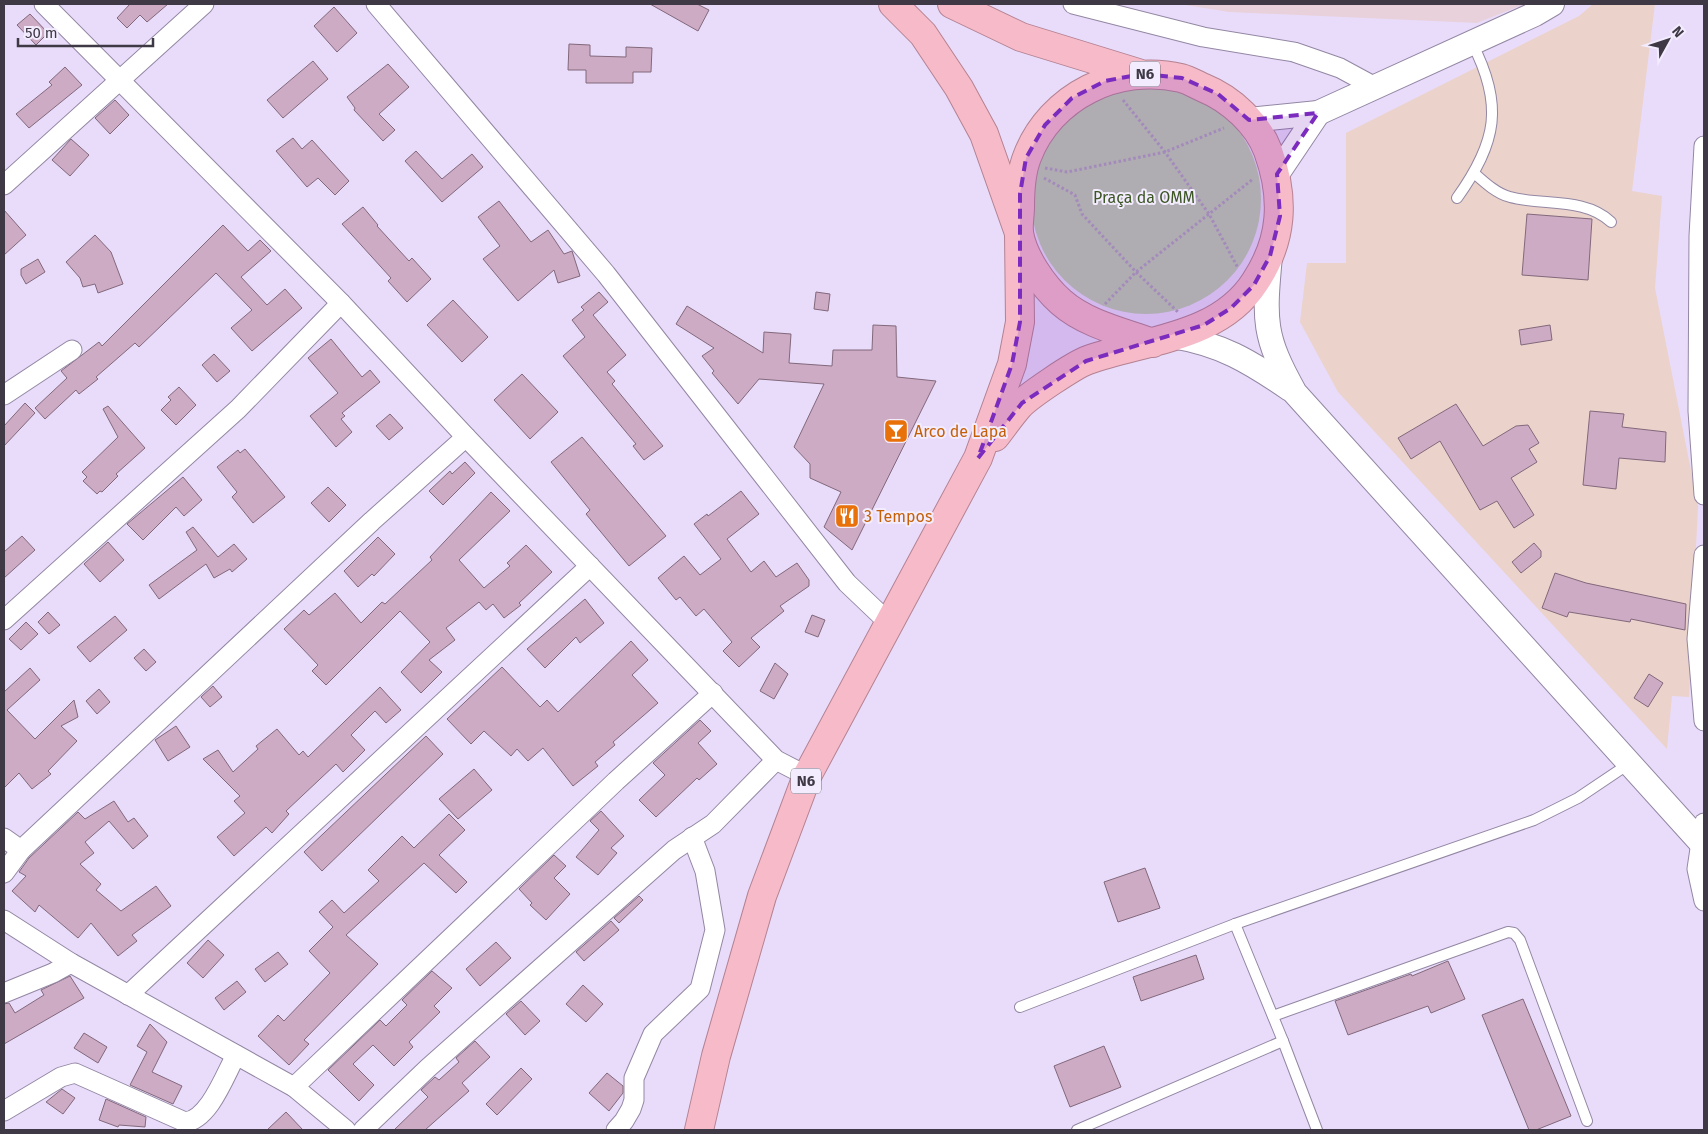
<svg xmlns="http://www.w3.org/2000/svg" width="1708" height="1134" viewBox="0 0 1708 1134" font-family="'Fira Sans',sans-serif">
<rect width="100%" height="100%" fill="#e9dcfb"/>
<polygon fill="#ebd2cb" points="1593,4 1655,4 1632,191 1662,196 1655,288 1698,506 1689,697 1672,696 1667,749 1338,392 1300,322 1307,263 1346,263 1346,133 1579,16"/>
<polygon fill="#e9d1dc" points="1179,4 1525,4 1477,23 1229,12"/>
<circle fill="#bcccb0" cx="1146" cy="199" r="115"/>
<g fill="#cdabc4" stroke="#82687b">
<polygon points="130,4 168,4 147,22 140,15 127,28 117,18"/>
<polygon points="650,4 697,4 709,10 698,31"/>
<polygon points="334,7 357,33 337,52 314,26"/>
<polygon points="30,14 48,33 36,45 17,25"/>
<polygon points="569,44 590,45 590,56 626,57 626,47 652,48 651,72 633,72 633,83 586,83 586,70 568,70"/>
<polygon points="313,61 328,79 283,118 267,100"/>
<polygon points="388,64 409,87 379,114 395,130 383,141 354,110 355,108 347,97"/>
<polygon points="65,67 82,85 29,128 16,114 52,85 49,82"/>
<polygon points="115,100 129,115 110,134 95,118"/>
<polygon points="293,138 302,149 312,140 349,181 335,195 318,178 307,187 276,151"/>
<polygon points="71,139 89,155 70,176 52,160"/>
<polygon points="416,151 442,179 472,154 483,167 442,202 405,161"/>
<polygon points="499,201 531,242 548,230 564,254 572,251 580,276 558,283 554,270 518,301 483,259 500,246 478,217"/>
<polygon points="363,207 378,225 377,226 409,261 412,258 431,279 407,302 388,281 391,278 342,224"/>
<polygon points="4,210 26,235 4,255"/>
<polygon points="1527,214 1592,219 1588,280 1522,275"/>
<polygon points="223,225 248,251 260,240 271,251 241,277 267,305 285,289 302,308 252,351 231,328 252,310 216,273 139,347 135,343 96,377 98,379 79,394 76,390 45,419 35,408 67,378 61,371 99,342 102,346"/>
<polygon points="95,235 111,252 123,284 98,293 95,284 83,287 80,278 66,262"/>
<polygon points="38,259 45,272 26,284 21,275 21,269"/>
<polygon points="599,292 608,302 593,315 626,355 607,372 615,381 612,384 663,446 644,460 633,446 636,444 563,356 585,337 572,320 584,310 581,307"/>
<polygon points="816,292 830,294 828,311 814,309"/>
<polygon points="453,300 488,337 462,362 427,325"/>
<polygon points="687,306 763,353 764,332 791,334 789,363 832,366 833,350 872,350 873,325 896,326 897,377 936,381 852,550 824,527 841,492 810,478 810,464 794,447 824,384 759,379 738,404 712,373 714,371 702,356 714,348 676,324"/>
<polygon points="1550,325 1552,340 1521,345 1519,330"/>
<polygon points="331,339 362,377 370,370 380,382 342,413 345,416 341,419 352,432 336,447 310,416 338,393 308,358"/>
<polygon points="214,354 230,371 217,382 202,365"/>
<polygon points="522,374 558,412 530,439 494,400"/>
<polygon points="179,387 196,405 176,425 161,410 171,400 168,397"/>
<polygon points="25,403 35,413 4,446 4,426"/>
<polygon points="1456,404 1483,446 1516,426 1528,425 1539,443 1529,449 1537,462 1511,478 1534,515 1514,528 1497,501 1480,510 1440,441 1411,459 1398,438"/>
<polygon points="108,406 145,448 116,474 118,476 102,492 100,491 97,494 83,481 87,477 82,472 118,437 103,409"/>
<polygon points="1590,411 1624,414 1622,427 1666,432 1665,462 1619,458 1616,489 1583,485"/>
<polygon points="390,414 403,428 389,440 376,426"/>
<polygon points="582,437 666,536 629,566 586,514 590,510 551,462"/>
<polygon points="245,449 285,497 253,523 232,497 237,492 217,467 238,450 240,453"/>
<polygon points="465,462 475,473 443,505 429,491 450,471 452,474"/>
<polygon points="183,477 202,500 184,516 176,507 143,540 127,524"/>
<polygon points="328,487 346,505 329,522 311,503"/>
<polygon points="741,491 759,514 727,539 751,572 764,561 776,577 797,563 809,580 809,586 780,606 784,611 751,638 760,647 739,667 723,651 732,642 704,609 696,616 680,597 676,600 658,578 684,556 700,575 721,559 694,524 707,514 708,516"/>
<polygon points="491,492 510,511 459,560 484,588 510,566 507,563 526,545 552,572 519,603 521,605 504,618 493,604 486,610 479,602 446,628 455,640 429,660 442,672 421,693 401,672 430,642 400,611 326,685 312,671 318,665 284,629 304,610 309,615 335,593 361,623 382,602 385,604 432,560 430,557"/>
<polygon points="193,527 218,557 234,544 247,559 232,572 230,569 214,578 206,564 159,599 149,585 197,550 186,532"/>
<polygon points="22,536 35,550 4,578 4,552"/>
<polygon points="378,537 395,554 374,576 372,574 358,587 344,571"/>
<polygon points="108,542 124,560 100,582 84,564"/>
<polygon points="1534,543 1541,551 1541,557 1521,573 1512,562"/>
<polygon points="1555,573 1586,583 1686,604 1685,630 1631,619 1630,622 1569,612 1567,617 1542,608"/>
<polygon points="585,599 604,623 580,643 576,637 545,668 527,649"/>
<polygon points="48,612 60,625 49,634 38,622"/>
<polygon points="812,615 825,620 818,637 805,632"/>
<polygon points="115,616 127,630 90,662 77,647"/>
<polygon points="26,622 38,634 21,650 9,639"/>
<polygon points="631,641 648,660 632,675 658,703 613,742 615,745 595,762 598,766 573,786 543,748 528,761 517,749 511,756 484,731 471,744 447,719 502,667 540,707 547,700 558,712"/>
<polygon points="144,649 156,662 146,671 134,658"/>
<polygon points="775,663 788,674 774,699 760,691"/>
<polygon points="30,668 40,680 7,710 35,739 74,700 78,717 61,726 77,741 48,771 51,774 32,789 19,773 4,788 4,692"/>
<polygon points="1649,674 1663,683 1648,707 1634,698"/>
<polygon points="213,686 222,697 210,707 201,697"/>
<polygon points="380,687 401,710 386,723 375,711 351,735 365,750 343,772 336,764 286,811 289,814 272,833 266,827 234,856 217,837 245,813 234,801 240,796 203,759 218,750 233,772 258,749 256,746 277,729 299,755 303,751 308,757"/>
<polygon points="99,689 110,702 97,714 86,701"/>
<polygon points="700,720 711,731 698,743 717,764 699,780 697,778 656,817 639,800 665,775 653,763"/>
<polygon points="176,726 190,747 168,761 155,740"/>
<polygon points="426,736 443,754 322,871 304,852"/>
<polygon points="474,769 492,790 458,819 439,799"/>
<polygon points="114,801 128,822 134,818 148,836 133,849 109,821 85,842 94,853 80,864 101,884 96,890 121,911 156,886 171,906 132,935 137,941 118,956 91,923 78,938 39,905 35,912 12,891 26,876 19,872 29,858 78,812 85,819"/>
<polygon points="601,811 624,836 611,848 617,853 598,875 576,857 599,830 590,821"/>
<polygon points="449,814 465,830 439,855 467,882 456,893 424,863 346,935 378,964 304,1040 309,1044 289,1065 258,1036 278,1015 284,1021 330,973 309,951 333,927 319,912 332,900 344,913 379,881 368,870 402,836 414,848"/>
<polygon points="554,855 566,866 554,878 570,894 546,920 530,905 532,903 519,889"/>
<polygon points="1145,868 1160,908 1118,922 1104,882"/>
<polygon points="639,896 643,900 619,923 614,918"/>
<polygon points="611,921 619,930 584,961 576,952"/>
<polygon points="208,940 224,955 203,978 187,963"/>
<polygon points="496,942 511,958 480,986 466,969"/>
<polygon points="278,952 288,964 265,982 255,969"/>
<polygon points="1196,955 1204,979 1141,1001 1133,977"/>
<polygon points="1448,961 1465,999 1431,1013 1428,1006 1348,1035 1335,1001 1411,974 1412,976"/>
<polygon points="432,971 452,988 434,1006 440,1012 409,1042 413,1047 394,1066 373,1045 353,1064 374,1085 359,1101 328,1070 380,1020 386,1026 407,1005 402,1000"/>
<polygon points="70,976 84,998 4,1044 4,1004 9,1003 15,1013 44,995 41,990"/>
<polygon points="237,981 246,992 224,1010 215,998"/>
<polygon points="583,985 603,1004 586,1022 566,1004"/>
<polygon points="1523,999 1571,1116 1536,1130 1529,1130 1482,1015"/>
<polygon points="521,1001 540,1021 525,1035 506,1014"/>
<polygon points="150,1024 167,1042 152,1072 182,1086 173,1104 130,1085 147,1052 137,1046"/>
<polygon points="84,1033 107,1047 98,1063 74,1048"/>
<polygon points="475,1041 490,1057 462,1083 469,1091 425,1130 394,1130 428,1097 421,1090 435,1077 439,1080 459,1062 456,1058"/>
<polygon points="1104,1046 1121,1087 1070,1107 1054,1066"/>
<polygon points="521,1068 532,1079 497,1115 486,1104"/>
<polygon points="607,1073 623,1086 623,1093 609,1111 589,1093"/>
<polygon points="62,1089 75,1098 63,1114 46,1102"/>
<polygon points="106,1099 146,1117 145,1127 119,1125 118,1127 99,1120"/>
<polygon points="286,1112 303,1130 267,1130"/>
</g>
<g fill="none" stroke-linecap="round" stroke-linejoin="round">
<defs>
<g id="service">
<path d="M 1474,173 C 1484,182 1497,194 1510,197 C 1543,206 1585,197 1611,222"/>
<path d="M 1457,198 C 1497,142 1504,105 1472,43"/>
<polyline points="1235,924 1283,1041 1317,1130"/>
<polyline points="1020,1007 1235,924 1534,820 1578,798 1630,763"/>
<polyline points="1273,1016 1508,932 1514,933 1520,940 1587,1121"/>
<polyline points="1077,1130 1283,1041"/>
</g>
<g id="minor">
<polyline points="44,4 341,303 466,437 776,760 807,776"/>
<polyline points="376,4 606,274 847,583 889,623"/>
<polyline points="1073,4 1203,37 1294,52 1340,68 1377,88"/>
<polyline points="1704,146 1699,236 1698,411 1704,495"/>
<polyline points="4,185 204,4"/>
<polyline points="4,395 72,350"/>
<polyline points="1704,555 1697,639 1704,721"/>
<polyline points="4,620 238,409 341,303"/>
<polyline points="1704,824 1704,823"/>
<polyline points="4,838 21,850 372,521 466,437"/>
<polyline points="1701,842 1697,869 1704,901"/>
<polyline points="4,873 21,850"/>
<polyline points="4,920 71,963 294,1087 346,1130"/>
<polyline points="4,993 53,973 71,963"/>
<polyline points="128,995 590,566"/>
<polyline points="294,1087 616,781 713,693"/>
<path d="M 4,1111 L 61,1077 L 75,1073 L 185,1122 C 209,1120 225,1075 236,1055"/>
<polyline points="363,1130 428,1068 674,850 713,824 776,760"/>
<polyline points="616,1130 624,1121 631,1109 634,1100 634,1078 653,1034 700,989 715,930 705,871 692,837"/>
</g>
<g id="tertiary">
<polyline points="1249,120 1318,113 1535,14 1552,4"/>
<polyline points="1277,174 1318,113"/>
<path d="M 1270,256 C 1264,321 1263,336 1295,393 L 1704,846"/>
<path d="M 1172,336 C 1221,344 1249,361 1290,389"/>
</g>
<g id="trunk">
<polyline points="952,4 1021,37 1138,73"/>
<path d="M 995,437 C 1003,427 1011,415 1020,405 C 1030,395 1074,365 1088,360 C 1144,340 1219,338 1255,282 C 1283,240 1285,198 1268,151 C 1258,124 1231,99 1204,88 C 1197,85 1189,80 1181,78 C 1118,63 1050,96 1027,157 C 1021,172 1020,192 1020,207 C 1020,215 1018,225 1019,233 C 1023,257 1043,286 1061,302 C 1086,324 1122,332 1153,343"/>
<polyline points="699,1130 716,1056 762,896 807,776 978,458 1012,364 1020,322 1019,233 984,134 959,88 923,34 893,4"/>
</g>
</defs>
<use href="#service" stroke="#9387a3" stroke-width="12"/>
<use href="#minor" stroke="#9387a3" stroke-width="21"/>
<use href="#tertiary" stroke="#9387a3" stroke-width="26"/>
<use href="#trunk" stroke="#b48292" stroke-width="30"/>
<g stroke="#ada2bb" stroke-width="3" stroke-dasharray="2.5 2.5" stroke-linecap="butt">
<polyline points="1123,100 1165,152 1209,214 1238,268"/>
<polyline points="1045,168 1067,172 1165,152 1224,128"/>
<polyline points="1044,178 1075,195 1082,214 1136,272 1179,313"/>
<polyline points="1105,304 1136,272 1253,179"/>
</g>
<use href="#service" stroke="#fff" stroke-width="10"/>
<use href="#minor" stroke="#fff" stroke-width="19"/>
<use href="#tertiary" stroke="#fff" stroke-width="24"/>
<use href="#trunk" stroke="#f6bac8" stroke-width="28"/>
</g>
<path fill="#7b2cbf" fill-opacity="0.2" stroke="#7b2cbf" stroke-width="4" stroke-dasharray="10 6" stroke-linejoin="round" d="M 1142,74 L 1182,78 L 1218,94 L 1249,120 L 1318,113 L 1277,174 L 1280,216 L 1270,256 L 1254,285 L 1231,308 L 1204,325 L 1086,361 L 1022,403 L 978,458 L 1012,364 L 1020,322 L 1020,194 L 1026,158 L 1045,125 L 1072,98 L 1105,81 Z"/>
<defs>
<symbol id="bar-square" viewBox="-11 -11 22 22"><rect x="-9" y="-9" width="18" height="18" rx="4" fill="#e8710a" stroke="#f3ecfe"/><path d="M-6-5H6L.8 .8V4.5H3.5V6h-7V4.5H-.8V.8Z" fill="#fff"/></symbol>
<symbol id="restaurant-square" viewBox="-11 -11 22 22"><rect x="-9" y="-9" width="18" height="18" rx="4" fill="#e8710a" stroke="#f3ecfe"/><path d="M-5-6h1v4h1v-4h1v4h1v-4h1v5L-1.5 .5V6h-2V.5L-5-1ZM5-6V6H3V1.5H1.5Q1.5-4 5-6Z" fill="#fff"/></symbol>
</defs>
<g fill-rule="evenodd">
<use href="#bar-square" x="882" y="417" width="28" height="28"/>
<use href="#restaurant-square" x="833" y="502" width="28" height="28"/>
</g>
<g text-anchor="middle" stroke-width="4" stroke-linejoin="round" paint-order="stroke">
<g fill="#f3ecfe" stroke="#746f7c" stroke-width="1">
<rect x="1130" y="61.5" width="30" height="25" rx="4"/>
<rect x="791" y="768.5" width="30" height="25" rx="4"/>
</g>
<g font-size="15" font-weight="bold" fill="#3e3945">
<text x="1145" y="79">N6</text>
<text x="806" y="786">N6</text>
</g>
<g font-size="16" fill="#3b5523" stroke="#f3ecfe">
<text x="1144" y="203">Praça da OMM</text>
</g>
<g font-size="16" fill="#c56008" stroke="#f3ecfe" text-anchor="start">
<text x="914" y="437">Arco de Lapa</text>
<text x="864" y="522">3 Tempos</text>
</g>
</g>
<rect width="1708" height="1134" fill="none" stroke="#3e3945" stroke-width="10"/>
<g transform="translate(1668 40) rotate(50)" stroke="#f3ecfe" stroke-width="4" paint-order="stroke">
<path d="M0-4L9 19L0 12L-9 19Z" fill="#3e3945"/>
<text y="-8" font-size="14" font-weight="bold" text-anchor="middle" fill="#3e3945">N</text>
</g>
<path d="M18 38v8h135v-8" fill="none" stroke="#3e3945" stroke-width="2.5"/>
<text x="25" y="38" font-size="15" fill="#3e3945" stroke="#f3ecfe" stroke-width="4" paint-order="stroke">50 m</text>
</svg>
